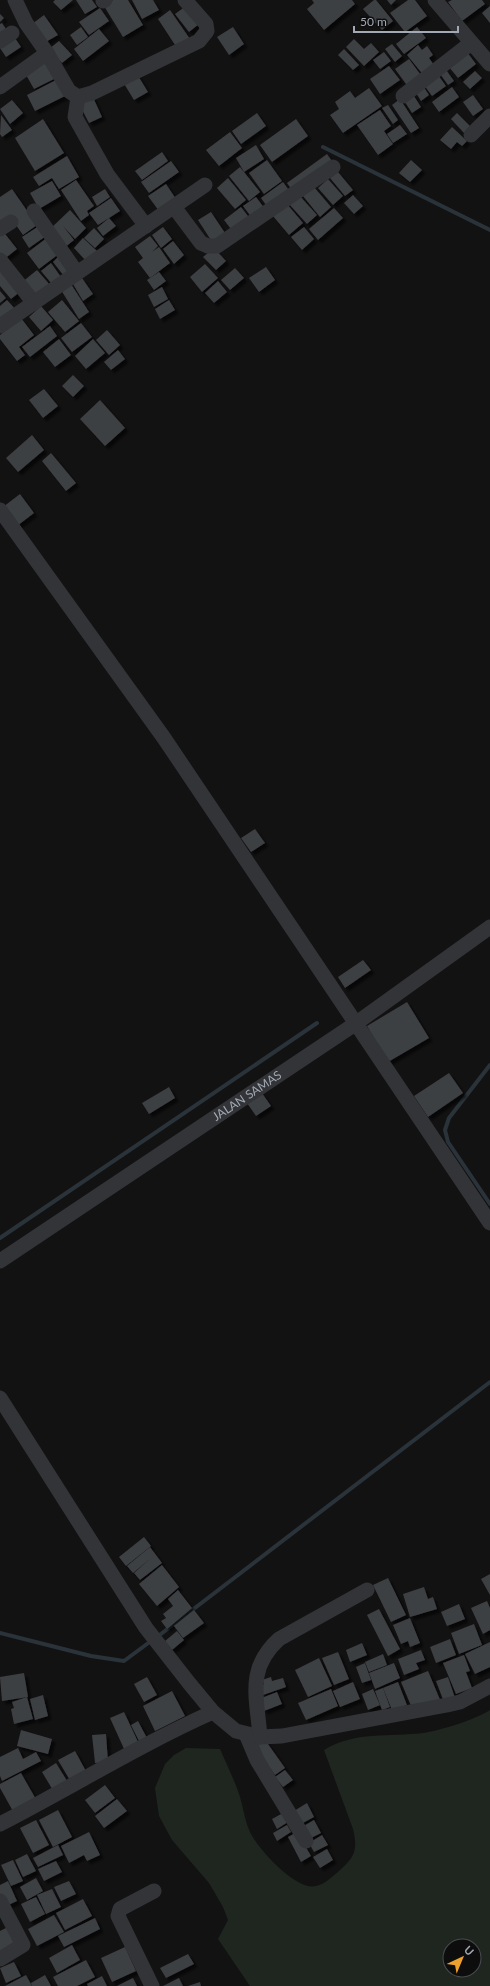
<svg xmlns="http://www.w3.org/2000/svg" width="490" height="1986" viewBox="0 0 490 1986" font-family="Lato,sans-serif">
<defs>
<filter id="shadow"><feDropShadow dx="3.5" dy="3.5" stdDeviation="1" flood-color="#0009"/></filter>
</defs>
<rect width="100%" height="100%" fill="#121213"/>
<path fill="#1e261f" fill-rule="evenodd" d="M 490,1710 L 490,1986 L 250,1986 L 218,1939 L 228,1920 L 223,1907 L 209,1883 L 172,1840 L 159,1816 L 155,1788 L 165,1764 L 174,1755 L 186,1748 L 220,1749 C 226,1763 233,1777 238,1791 C 243,1804 244,1819 250,1832 C 258,1849 296,1891 316,1886 C 325,1884 332,1877 339,1871 C 355,1857 358,1850 353,1829 L 324,1750 C 354,1731 390,1737 423,1733 C 439,1731 477,1719 490,1710 ZM 450,1946 L 474,1946 L 474,1970 L 450,1970 Z"/>
<g fill="none" stroke-linecap="round" stroke-linejoin="round">
<g stroke="#2a3339" stroke-width="4">
<polyline points="323,147 490,230"/>
<polyline points="490,1065 449,1118 445,1130 448,1142 490,1204"/>
<polyline points="0,1238 317,1023"/>
<polyline points="0,1633 91,1656 124,1661 151,1641"/>
<polyline points="157,1637 490,1382"/>
</g>
</g>
<g fill="#3e3f43" filter="url(#shadow)">
<polygon points="55,0 73,0 61,10 53,2"/>
<polygon points="76,0 92,0 97,7 85,14"/>
<polygon points="113,0 128,0 143,25 123,37 104,6"/>
<polygon points="132,0 153,0 159,10 142,19"/>
<polygon points="312,0 352,0 355,4 324,30 307,9 314,3"/>
<polygon points="374,0 376,0 393,21 382,30 363,9"/>
<polygon points="387,0 396,0 391,5"/>
<polygon points="408,0 415,0 427,16 405,32 390,13"/>
<polygon points="452,0 482,0 485,4 462,21 448,2"/>
<polygon points="186,6 199,24 189,32 175,14"/>
<polygon points="490,6 490,23 482,13"/>
<polygon points="100,8 109,21 89,35 79,22"/>
<polygon points="170,10 190,39 177,48 158,19"/>
<polygon points="0,14 4,18 0,22"/>
<polygon points="44,15 58,35 44,43 32,24"/>
<polygon points="2,23 8,32 0,37 0,24"/>
<polygon points="81,27 88,37 77,45 70,35"/>
<polygon points="233,27 244,44 229,55 217,37"/>
<polygon points="417,27 426,38 404,54 396,44"/>
<polygon points="99,29 109,41 83,61 74,49"/>
<polygon points="13,35 21,47 6,57 0,48 0,44"/>
<polygon points="354,39 364,49 371,43 379,52 364,66 346,47"/>
<polygon points="59,41 72,55 62,63 49,49"/>
<polygon points="392,44 402,56 395,62 385,49"/>
<polygon points="418,45 422,50 427,46 433,55 429,58 436,68 425,77 407,55"/>
<polygon points="344,49 359,65 353,70 338,55"/>
<polygon points="384,52 391,61 380,69 373,60"/>
<polygon points="467,52 476,64 458,78 449,67"/>
<polygon points="409,59 423,78 409,88 395,69"/>
<polygon points="45,62 54,79 34,89 25,73"/>
<polygon points="389,66 400,80 380,94 370,79"/>
<polygon points="444,67 454,81 448,85 438,71"/>
<polygon points="475,71 482,78 470,89 463,82"/>
<polygon points="137,74 148,92 134,100 123,82"/>
<polygon points="438,75 446,86 432,96 424,85"/>
<polygon points="56,80 65,96 35,111 27,95"/>
<polygon points="423,86 429,95 421,101 415,91"/>
<polygon points="452,87 459,97 439,112 432,102"/>
<polygon points="369,88 382,106 343,133 330,115 339,109 335,102 350,91 355,98"/>
<polygon points="412,93 421,107 412,113 403,99"/>
<polygon points="92,95 102,117 89,123 78,102"/>
<polygon points="473,95 483,109 473,116 463,102"/>
<polygon points="400,99 419,128 411,133 392,105"/>
<polygon points="12,100 23,113 10,124 0,109"/>
<polygon points="388,105 398,120 393,124 382,108"/>
<polygon points="380,110 391,126 384,131 393,144 378,155 357,125"/>
<polygon points="257,113 266,126 241,144 232,131"/>
<polygon points="457,113 470,126 464,133 451,119"/>
<polygon points="1,115 12,130 2,137 0,134"/>
<polygon points="43,119 64,153 35,171 15,138"/>
<polygon points="296,119 308,136 272,162 260,145"/>
<polygon points="400,125 407,134 393,143 387,134"/>
<polygon points="452,127 467,141 462,146 457,142 451,149 440,140"/>
<polygon points="230,132 242,148 219,166 206,150"/>
<polygon points="256,145 264,159 244,172 236,158"/>
<polygon points="162,152 168,161 142,180 135,171"/>
<polygon points="327,154 334,164 294,193 287,183"/>
<polygon points="67,156 79,177 59,189 52,178 39,186 33,177"/>
<polygon points="267,160 282,181 264,194 249,173"/>
<polygon points="411,160 422,170 410,182 399,173"/>
<polygon points="171,161 179,172 149,193 141,182"/>
<polygon points="240,167 260,192 249,201 229,176"/>
<polygon points="338,172 353,190 345,196 330,178"/>
<polygon points="228,178 246,200 235,209 217,188"/>
<polygon points="328,179 343,196 333,205 318,188"/>
<polygon points="76,180 94,206 87,211 89,215 81,221 61,190"/>
<polygon points="52,181 61,196 39,209 30,193"/>
<polygon points="283,182 291,193 269,209 261,198"/>
<polygon points="166,184 176,199 159,211 148,196"/>
<polygon points="314,187 331,207 320,217 303,196"/>
<polygon points="12,189 37,225 23,235 11,218 0,225 0,197"/>
<polygon points="105,189 110,197 97,206 92,197"/>
<polygon points="299,195 317,215 307,224 289,204"/>
<polygon points="353,195 363,206 354,214 344,203"/>
<polygon points="256,197 265,209 252,218 243,206"/>
<polygon points="111,198 120,211 98,225 89,213"/>
<polygon points="287,204 303,223 289,235 273,216"/>
<polygon points="241,207 251,220 234,233 224,220"/>
<polygon points="334,208 343,218 318,240 309,229"/>
<polygon points="70,210 86,228 75,239 63,226 74,240 64,248 49,230"/>
<polygon points="211,212 227,236 214,245 198,220"/>
<polygon points="109,218 116,226 103,236 97,228"/>
<polygon points="39,226 46,236 29,248 22,237"/>
<polygon points="163,227 172,239 161,248 152,235"/>
<polygon points="304,227 314,239 302,250 291,237"/>
<polygon points="94,228 104,239 95,248 84,238"/>
<polygon points="2,230 17,249 3,260 0,256 0,232"/>
<polygon points="150,236 158,246 152,252 159,247 170,263 150,278 138,262 143,258 135,247"/>
<polygon points="48,237 60,253 39,269 27,253"/>
<polygon points="83,238 97,251 87,262 74,248"/>
<polygon points="173,241 184,255 174,264 163,249"/>
<polygon points="214,248 226,261 216,270 203,257"/>
<polygon points="58,257 70,271 64,276 53,262"/>
<polygon points="51,263 61,277 52,284 41,271"/>
<polygon points="205,264 218,278 202,292 190,277"/>
<polygon points="0,267 21,291 11,299 0,286"/>
<polygon points="266,267 275,280 259,292 249,278"/>
<polygon points="235,268 244,278 230,290 221,280"/>
<polygon points="37,270 50,285 34,299 21,283"/>
<polygon points="159,272 166,281 154,290 147,280"/>
<polygon points="82,278 93,294 83,301 73,284"/>
<polygon points="218,281 227,292 214,303 205,293"/>
<polygon points="71,284 89,312 79,319 61,290"/>
<polygon points="162,287 168,299 154,307 148,295"/>
<polygon points="0,291 6,298 0,303"/>
<polygon points="7,300 16,310 0,323 0,306"/>
<polygon points="62,300 79,321 65,332 48,312"/>
<polygon points="169,300 175,310 160,319 155,309"/>
<polygon points="41,306 53,320 41,331 29,317"/>
<polygon points="21,318 34,335 19,347 25,355 17,361 0,339 0,335"/>
<polygon points="81,323 92,337 72,352 61,338"/>
<polygon points="50,326 57,336 30,357 22,347"/>
<polygon points="107,330 120,345 109,355 96,340"/>
<polygon points="59,339 71,355 55,367 43,352"/>
<polygon points="93,339 105,353 86,369 75,356"/>
<polygon points="118,350 125,359 111,370 104,362"/>
<polygon points="73,375 84,386 73,397 62,386"/>
<polygon points="44,389 58,406 43,418 29,400"/>
<polygon points="100,400 125,428 105,446 80,419"/>
<polygon points="32,435 44,450 18,472 6,458"/>
<polygon points="51,453 76,483 66,491 42,461"/>
<polygon points="20,494 34,513 17,526 3,507"/>
<polygon points="255,829 265,843 251,852 241,838"/>
<polygon points="363,960 371,970 345,988 338,977"/>
<polygon points="407,1002 429,1038 388,1062 367,1026"/>
<polygon points="449,1073 463,1093 428,1117 414,1096"/>
<polygon points="169,1087 175,1098 149,1114 142,1103"/>
<polygon points="262,1093 271,1106 256,1116 247,1103"/>
<polygon points="144,1537 151,1546 126,1566 119,1557"/>
<polygon points="150,1547 162,1563 140,1580 134,1573 151,1558 133,1573 127,1566"/>
<polygon points="162,1565 179,1587 157,1606 139,1584"/>
<polygon points="490,1574 490,1595 481,1579"/>
<polygon points="388,1578 406,1615 391,1622 373,1585"/>
<polygon points="424,1587 428,1599 433,1597 437,1609 410,1617 403,1594"/>
<polygon points="178,1590 192,1608 167,1629 161,1621 166,1618 163,1614 173,1606 168,1599"/>
<polygon points="487,1601 490,1608 490,1630 483,1634 471,1608"/>
<polygon points="459,1604 465,1619 447,1626 441,1612"/>
<polygon points="379,1609 400,1649 388,1656 367,1615"/>
<polygon points="194,1610 204,1623 183,1638 174,1626"/>
<polygon points="410,1618 420,1643 410,1647 408,1641 401,1644 393,1625"/>
<polygon points="474,1624 482,1645 459,1654 451,1633"/>
<polygon points="177,1631 184,1640 172,1650 165,1641"/>
<polygon points="450,1639 456,1655 436,1663 430,1647"/>
<polygon points="490,1642 490,1667 475,1674 465,1654"/>
<polygon points="362,1643 367,1655 350,1662 346,1650"/>
<polygon points="421,1650 425,1660 416,1663 419,1669 404,1675 398,1659"/>
<polygon points="338,1652 349,1679 334,1685 322,1658"/>
<polygon points="383,1654 387,1665 369,1672 365,1662"/>
<polygon points="464,1655 470,1671 466,1672 472,1688 456,1694 443,1663"/>
<polygon points="319,1658 332,1686 308,1697 295,1670"/>
<polygon points="365,1663 371,1680 362,1683 356,1667"/>
<polygon points="394,1663 400,1678 375,1689 369,1673"/>
<polygon points="428,1671 441,1702 412,1708 401,1682"/>
<polygon points="24,1673 28,1697 2,1701 0,1677"/>
<polygon points="147,1677 157,1695 144,1702 134,1684"/>
<polygon points="271,1677 272,1681 283,1678 286,1687 263,1695 260,1686 264,1684 262,1680"/>
<polygon points="448,1677 455,1698 444,1702 436,1681"/>
<polygon points="353,1682 360,1699 340,1707 333,1691"/>
<polygon points="398,1682 407,1705 392,1710 383,1688"/>
<polygon points="383,1688 390,1707 382,1710 375,1691"/>
<polygon points="331,1689 338,1706 306,1720 298,1703"/>
<polygon points="373,1689 380,1705 368,1710 362,1694"/>
<polygon points="172,1691 185,1716 155,1731 143,1706"/>
<polygon points="277,1692 282,1704 264,1711 259,1699"/>
<polygon points="43,1695 48,1716 35,1720 30,1699"/>
<polygon points="27,1697 33,1719 14,1724 11,1709 14,1708 12,1702"/>
<polygon points="124,1712 139,1744 125,1751 110,1718"/>
<polygon points="138,1721 148,1740 140,1743 131,1725"/>
<polygon points="21,1730 52,1739 48,1754 17,1746"/>
<polygon points="106,1734 108,1762 95,1763 92,1735"/>
<polygon points="263,1737 285,1768 275,1775 253,1744"/>
<polygon points="18,1748 23,1759 36,1752 41,1761 2,1781 0,1776 0,1757"/>
<polygon points="75,1751 87,1773 71,1782 58,1760"/>
<polygon points="56,1763 69,1784 54,1792 42,1772"/>
<polygon points="285,1770 293,1780 283,1787 275,1777"/>
<polygon points="21,1773 37,1801 14,1813 0,1788 0,1784"/>
<polygon points="105,1785 115,1798 95,1813 85,1800"/>
<polygon points="117,1799 127,1811 104,1828 95,1816"/>
<polygon points="307,1803 314,1817 301,1824 294,1811"/>
<polygon points="58,1810 72,1837 53,1847 39,1820"/>
<polygon points="283,1813 288,1822 277,1829 272,1819"/>
<polygon points="36,1820 49,1845 33,1853 20,1828"/>
<polygon points="314,1820 321,1833 309,1839 302,1827"/>
<polygon points="287,1825 291,1832 277,1841 273,1833"/>
<polygon points="89,1832 100,1855 87,1861 84,1855 69,1863 61,1846"/>
<polygon points="297,1832 311,1856 301,1862 288,1837"/>
<polygon points="322,1835 328,1845 314,1852 309,1843"/>
<polygon points="58,1845 63,1855 38,1867 33,1858"/>
<polygon points="327,1849 333,1860 320,1868 313,1857"/>
<polygon points="27,1854 36,1871 23,1877 15,1860"/>
<polygon points="13,1860 23,1881 11,1886 1,1865"/>
<polygon points="56,1861 62,1872 44,1881 38,1869"/>
<polygon points="36,1878 43,1891 27,1900 20,1887"/>
<polygon points="8,1881 17,1901 4,1907 0,1898 0,1885"/>
<polygon points="69,1881 76,1894 61,1901 54,1887"/>
<polygon points="52,1889 61,1907 46,1914 37,1895"/>
<polygon points="36,1897 45,1914 30,1922 21,1904"/>
<polygon points="83,1899 92,1916 65,1930 56,1913"/>
<polygon points="54,1915 64,1932 37,1946 28,1929"/>
<polygon points="95,1918 100,1929 64,1947 58,1936"/>
<polygon points="10,1926 19,1945 0,1954 0,1931"/>
<polygon points="72,1945 80,1960 57,1973 49,1958"/>
<polygon points="125,1947 136,1971 112,1982 101,1958"/>
<polygon points="188,1954 194,1964 166,1978 160,1968"/>
<polygon points="86,1960 95,1977 77,1986 58,1986 53,1977"/>
<polygon points="14,1962 21,1976 6,1983 0,1968"/>
<polygon points="26,1975 32,1986 5,1986"/>
<polygon points="45,1975 51,1986 32,1986 31,1983"/>
<polygon points="102,1976 107,1986 88,1986 87,1984"/>
<polygon points="133,1978 137,1986 117,1986"/>
<polygon points="179,1978 183,1986 163,1986"/>
<polygon points="200,1982 201,1986 188,1986"/>
</g>
<g fill="none" stroke-linecap="round" stroke-linejoin="round">
<g stroke="#333438" stroke-width="15">
<polyline points="15,0 26,23 47,53 69,91 78,97 92,93 199,41 207,31 206,24 185,0"/>
<polyline points="435,0 490,64"/>
<polyline points="103,1 105,0"/>
<polyline points="0,41 12,33"/>
<polyline points="0,87 47,53"/>
<polyline points="403,96 471,43"/>
<polyline points="78,97 75,117 107,174 146,226"/>
<polyline points="471,135 490,116"/>
<polyline points="174,207 201,243 208,246 217,246 333,167"/>
<polyline points="34,211 77,273"/>
<polyline points="0,229 11,222"/>
<polyline points="0,260 34,303"/>
<polyline points="0,326 205,185"/>
<polyline points="0,510 164,738 490,1223"/>
<path id="s1" d="M 0,1261 L 355,1024 L 490,927"/>
<polyline points="0,1398 146,1628 189,1683 213,1712 236,1731 260,1737 282,1736 447,1705 460,1702 490,1686"/>
<polyline points="246,1734 257,1760 306,1841"/>
<path d="M 260,1737 C 257,1697 246,1669 279,1639 L 367,1590"/>
<path d="M 0,1824 C 72,1787 139,1745 213,1712"/>
<polyline points="0,1901 23,1945 0,1959"/>
<polyline points="152,1986 118,1916 120,1909 154,1891"/>
</g>
</g>
<g text-anchor="middle" stroke-width="3" stroke-linejoin="round" paint-order="stroke">
<g font-size="12" fill="#a3a9b4" stroke="#0d0d0e">
<text dy="4" stroke="none"><textPath href="#s1" startOffset="297">JALAN SAMAS</textPath></text>
</g>
</g>
<g transform="translate(462 1958) rotate(44)"><circle r="19" fill="#0d0d0e" stroke="#494b50"/>
<path d="M0-3L7 15L0 10L-7 15Z" fill="#efa12e"/>
<text y="-6" font-size="11" font-weight="bold" text-anchor="middle" fill="#a3a9b4">U</text>
</g>
<path d="M354 26v6h104v-6" fill="none" stroke="#a3a9b4" stroke-width="2"/>
<text x="360" y="26" font-size="12" fill="#a3a9b4" stroke="#0d0d0e" stroke-width="3" paint-order="stroke">50 m</text>
</svg>
